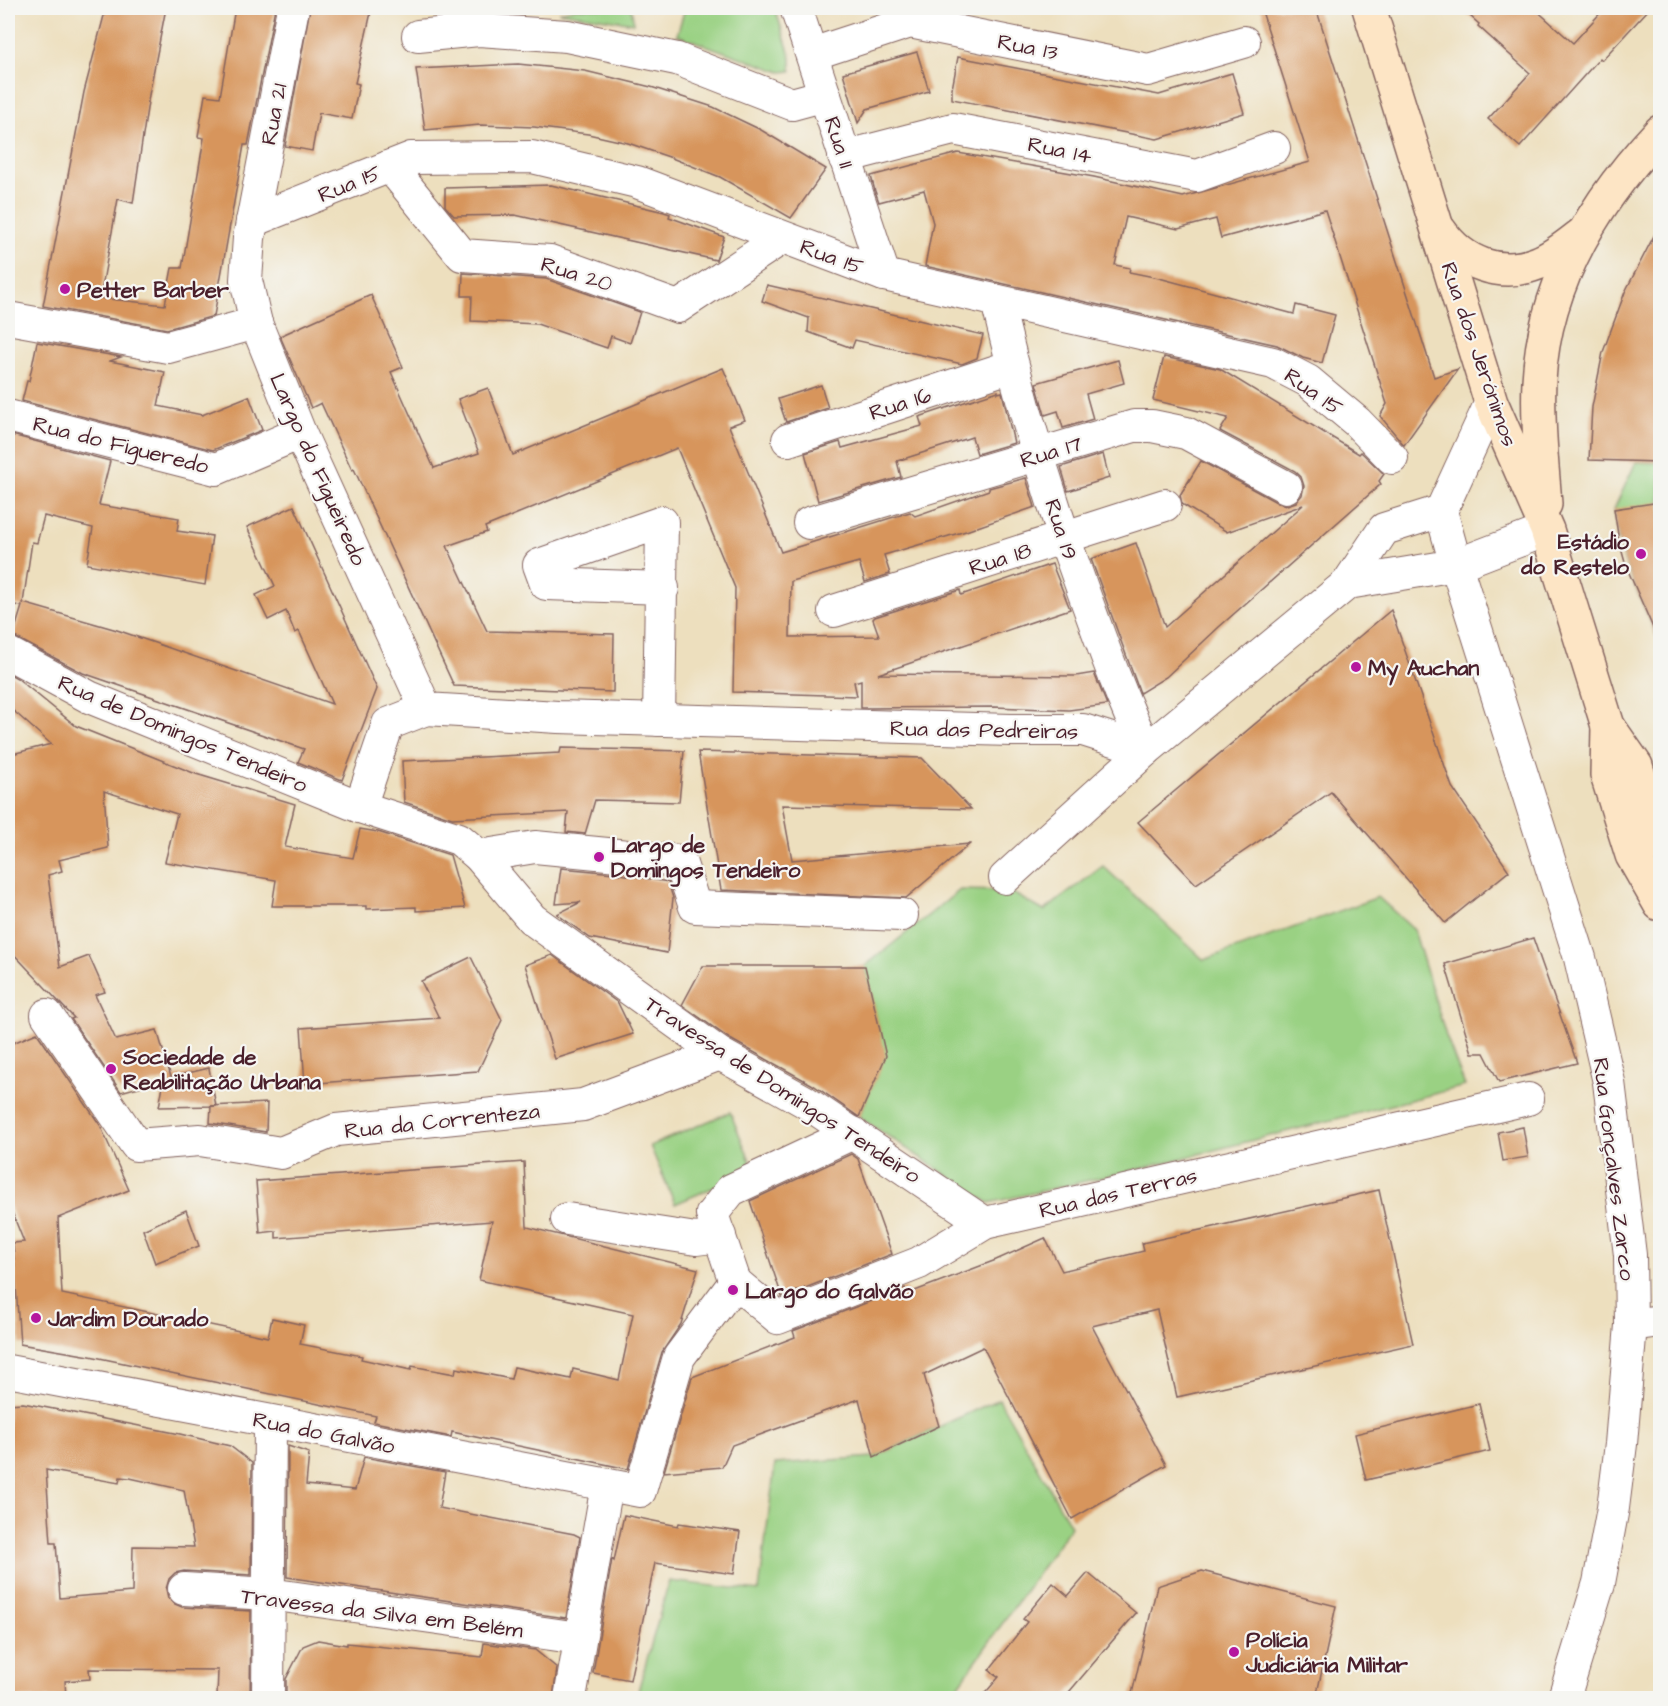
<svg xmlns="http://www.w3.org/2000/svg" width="1668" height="1706" viewBox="0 0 1668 1706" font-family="'Architects Daughter',sans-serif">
<rect width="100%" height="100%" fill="#f6f6f2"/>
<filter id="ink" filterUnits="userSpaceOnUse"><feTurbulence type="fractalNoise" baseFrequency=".0167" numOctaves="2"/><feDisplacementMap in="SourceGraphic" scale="12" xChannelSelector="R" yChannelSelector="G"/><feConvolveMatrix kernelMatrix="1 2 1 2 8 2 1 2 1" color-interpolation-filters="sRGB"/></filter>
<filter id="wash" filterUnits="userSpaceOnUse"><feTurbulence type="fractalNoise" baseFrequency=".008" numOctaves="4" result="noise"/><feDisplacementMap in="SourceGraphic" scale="24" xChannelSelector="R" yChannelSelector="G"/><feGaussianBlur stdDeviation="1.35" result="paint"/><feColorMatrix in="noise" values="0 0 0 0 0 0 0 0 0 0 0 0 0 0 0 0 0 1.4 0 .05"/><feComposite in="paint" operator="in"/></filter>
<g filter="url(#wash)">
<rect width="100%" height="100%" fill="#eddfbe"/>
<g fill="#9ad183" stroke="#727857" stroke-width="1.5">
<polygon points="576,8 631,8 634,23 559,12"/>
<polygon points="685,8 775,8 791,58 791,71 781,72 677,35"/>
<polygon points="1636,462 1660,463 1660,644 1626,566 1619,541 1614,509"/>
<polygon points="1103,866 1204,960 1378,897 1414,930 1446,1036 1465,1086 1148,1167 989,1203 859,1117 885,1056 865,966 960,890 1009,891 1044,911"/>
<polygon points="730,1112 754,1170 675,1204 650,1146"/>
<polygon points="999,1399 1071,1526 950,1698 636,1698 669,1581 759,1591 775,1464 874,1457"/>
</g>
<g id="blocks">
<g fill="#d7955b" fill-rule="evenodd">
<polygon points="106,8 166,8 149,95 133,203 118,199 100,298 165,305 172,268 182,268 204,138 198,137 205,95 220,97 235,8 275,8 248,145 244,145 214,316 167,329 43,306 84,92"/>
<polygon points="310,8 372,8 355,83 359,84 352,119 319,113 312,151 285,146"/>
<polygon points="1261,8 1316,8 1434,377 1458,369 1404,445 1380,416 1387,404 1325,210 1221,238 1216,219 1178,229 1126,217 1115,265 1130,268 1129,272 1159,278 1294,314 1296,305 1335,315 1322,363 1303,358 1277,345 925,266 933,223 924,190 879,202 875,191 871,176 958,153 1094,177 1183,197 1310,162"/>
<polygon points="1461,8 1534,8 1573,43 1605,8 1650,8 1602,60 1600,58 1520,147 1488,119 1530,73 1478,26 1479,24"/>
<polygon points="917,52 929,91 867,109 858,123 843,73"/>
<polygon points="958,57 1159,95 1232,73 1244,113 1157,139 952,99 952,89"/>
<polygon points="518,64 585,71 651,87 713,107 761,130 826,169 791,218 720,177 669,157 628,143 588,134 534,127 480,125 425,130 416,69"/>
<polygon points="551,185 664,212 670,214 669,217 724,237 716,260 515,215 454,216 445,206 445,188"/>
<polygon points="1660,224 1660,462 1589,460 1592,407 1603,352 1625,292"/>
<polygon points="463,273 546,279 640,312 630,343 611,336 607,348 537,324 471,321 472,296 462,296"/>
<polygon points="767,285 983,335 977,358 962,364 855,340 852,348 808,332 809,318 762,301"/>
<polygon points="371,295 403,367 391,372 434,468 479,453 458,399 488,388 513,455 723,368 745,420 729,426 781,552 910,512 915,516 989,490 989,488 1026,478 1035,507 966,531 884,555 890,574 865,582 859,562 791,581 790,637 879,636 873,619 875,617 960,590 961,595 1052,564 1070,609 878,674 1076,676 1094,673 1107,705 1069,710 995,707 861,708 861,680 854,682 857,696 733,692 735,588 677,448 485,527 487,532 447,546 487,631 614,634 613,692 454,686 354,469 352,470 321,403 311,408 280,336"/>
<polygon points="37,342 121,357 110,361 165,372 158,406 202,415 249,396 262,430 213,450 22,401 27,381 29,381"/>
<polygon points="1164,357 1220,369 1359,454 1361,452 1384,474 1379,481 1381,484 1219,627 1166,677 1140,693 1091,559 1136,543 1165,627 1303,505 1227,532 1182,504 1180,495 1201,461 1278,503 1287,505 1296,502 1302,495 1304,486 1301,477 1295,471 1220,431 1228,418 1153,400"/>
<polygon points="1118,360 1124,383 1086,394 1093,419 1063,428 1058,411 1045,415 1036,383"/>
<polygon points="821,385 828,408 786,422 778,399"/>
<polygon points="998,391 998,393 1002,392 1014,443 977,454 972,437 897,461 901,477 818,501 805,453 840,442 842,448 922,426 919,417"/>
<polygon points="8,434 110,461 99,505 179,518 177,531 212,536 205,585 87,564 93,528 44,516 37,543 32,542 23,603 117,630 332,704 299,631 295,633 286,611 268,620 256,595 275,586 247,527 294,506 377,689 342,780 298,762 304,749 83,673 13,636 22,606 8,604"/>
<polygon points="1103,454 1109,478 1068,491 1061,467"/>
<polygon points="1660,502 1660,644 1626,566 1619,541 1614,509"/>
<polygon points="1391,610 1452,787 1509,871 1445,923 1331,792 1196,884 1138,822"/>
<polygon points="8,673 17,678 76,726 196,774 295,804 285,847 353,858 360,829 378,832 450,855 465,908 416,911 416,907 366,909 366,906 272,906 276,880 165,862 177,814 104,791 108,848 59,860 62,871 48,875 60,967 89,956 105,992 95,995 116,1040 157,1030 171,1077 209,1068 216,1106 159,1107 164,1080 121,1092 71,1019 74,1018 8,948 8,755 51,744 8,706"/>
<polygon points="561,748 684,751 679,802 595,800 585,834 566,832 568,812 452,818 404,802 402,761 560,753"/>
<polygon points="698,752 922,758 971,809 782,805 792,860 970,844 906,898 721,890"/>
<polygon points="561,868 614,873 668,882 673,898 667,953 590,938 557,914 581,902 556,904"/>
<polygon points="1533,938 1577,1063 1499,1082 1484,1053 1472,1053 1445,964"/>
<polygon points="552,955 618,1003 633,1034 555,1059 525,965"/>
<polygon points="471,957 502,1020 478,1071 305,1084 301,1028 439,1018 421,981"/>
<polygon points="703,966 865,966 886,1056 859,1117 813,1085 730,1039 682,1005"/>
<polygon points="37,1033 100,1125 129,1190 58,1218 62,1294 268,1337 272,1318 304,1325 300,1344 362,1356 361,1359 411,1370 412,1366 455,1374 456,1368 511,1379 514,1367 571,1379 573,1369 619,1380 633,1314 479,1280 492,1221 276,1238 276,1231 260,1233 256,1181 524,1162 527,1227 698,1269 681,1324 662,1352 628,1469 452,1432 451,1437 374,1422 376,1416 90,1356 20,1344 13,1243 24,1242 8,1202 8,1045"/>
<polygon points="267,1103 266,1132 210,1123 211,1106"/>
<polygon points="1523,1127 1528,1157 1503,1161 1498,1132"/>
<polygon points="851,1154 858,1159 892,1254 782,1297 750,1201"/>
<polygon points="1379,1190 1413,1344 1177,1397 1157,1310 1092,1326 1166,1465 1072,1519 983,1347 924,1375 939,1426 874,1457 859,1399 732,1445 722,1467 664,1472 692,1377 795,1337 793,1331 905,1288 907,1294 996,1260 1045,1238 1062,1271 1144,1251 1142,1243"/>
<polygon points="186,1210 199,1246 155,1263 143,1230"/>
<path d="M 23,1403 L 180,1434 L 230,1446 L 252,1463 L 251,1575 L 184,1571 L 175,1573 L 169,1579 L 166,1589 L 168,1598 L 175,1604 L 182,1607 L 251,1611 L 250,1698 L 217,1698 L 218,1670 L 89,1669 L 90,1679 L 65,1681 L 66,1698 L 8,1698 L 8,1404 ZM 46,1470 L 119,1483 L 120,1477 L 130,1478 L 184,1490 L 194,1547 L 133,1546 L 132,1592 L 60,1598 L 56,1543 L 51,1543 Z"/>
<polygon points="1479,1404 1490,1451 1366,1480 1355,1434"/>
<polygon points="288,1446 309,1453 306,1485 355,1490 364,1457 445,1472 439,1508 574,1534 580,1537 566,1618 287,1577"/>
<polygon points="624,1515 678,1526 679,1523 740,1532 734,1574 655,1563 630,1680 593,1673 612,1559 614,1561"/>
<polygon points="1202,1571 1336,1606 1316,1698 1131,1698 1157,1586"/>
<polygon points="1088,1573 1136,1613 1064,1698 981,1698 999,1677 989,1670 1027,1622 1023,1619 1053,1583 1068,1596"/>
<polygon points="318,1640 347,1645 347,1643 482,1657 484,1643 535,1650 557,1668 553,1698 286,1698 286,1679 303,1646"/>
</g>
</g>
</g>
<g filter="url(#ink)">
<use href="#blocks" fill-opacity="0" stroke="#83625e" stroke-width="1.5"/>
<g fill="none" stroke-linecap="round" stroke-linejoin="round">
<defs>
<g id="street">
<polyline points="293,8 249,238 246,280 256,323 300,433 426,709 558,717 1011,730 1083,730 1146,750 1348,583 1384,529 1441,511 1491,402"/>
<polyline points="796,8 884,275"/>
<polyline points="418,36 479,30 567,36 677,59 792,104 825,95"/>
<polyline points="812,54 910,22 1148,70 1244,42"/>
<polyline points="844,157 953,129 1197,176 1274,148"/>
<polyline points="390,166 462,255 550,261 678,307 782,238"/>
<polyline points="252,221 411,158 532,157 637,182 884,275 1273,363 1308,381 1357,422 1392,458"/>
<path d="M 997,301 C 1021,403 1051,504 1087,602 C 1105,652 1123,702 1146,750 L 1005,878"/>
<polyline points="8,318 168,347 256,323"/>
<polyline points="8,416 216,469 300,433"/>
<polyline points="788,440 1012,366"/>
<polyline points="1441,511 1456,565 1580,958 1609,1082 1630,1255 1631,1325 1621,1444 1613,1508 1599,1583 1564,1698"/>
<polyline points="809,523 1134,426 1152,426 1186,433 1286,487"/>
<polyline points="1348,583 1456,565 1547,530"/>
<polyline points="834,611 1165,505"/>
<polyline points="8,653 89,697 360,807 459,839 479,856 532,919 720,1054 804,1101 985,1223"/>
<polyline points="659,720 662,522 539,565 546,584 663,588"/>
<polyline points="360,807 388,724 426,709"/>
<polyline points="479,856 535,847 680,861 695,907 902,915"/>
<polyline points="47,1015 136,1145 200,1140 281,1153 336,1130 583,1105 720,1054"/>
<polyline points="567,1219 696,1239 720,1236"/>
<polyline points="735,1282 778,1318 919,1263 985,1223 1528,1099"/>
<polyline points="735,1282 712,1214 731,1190 853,1133"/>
<polyline points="1631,1325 1660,1321"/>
<polyline points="8,1371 640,1491 679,1357 735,1282"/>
<polyline points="184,1589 269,1594 579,1638"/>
<polyline points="268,1698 270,1422"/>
<polyline points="570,1698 607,1485"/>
</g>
<g id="secondary">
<polyline points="1369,8 1491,402 1547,530 1608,726 1636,766 1660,846"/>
<path d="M 1440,231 C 1463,264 1500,278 1538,263 C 1554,257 1568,245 1581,235"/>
<path d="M 1545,504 C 1542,463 1537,422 1539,381 C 1544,285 1595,201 1660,132"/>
<polyline points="1608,726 1607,775 1632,855 1660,904"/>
</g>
</defs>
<use href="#street" stroke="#83625e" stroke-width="34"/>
<use href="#secondary" stroke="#83625e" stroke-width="36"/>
<use href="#street" stroke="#fff" stroke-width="32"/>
<use href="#secondary" stroke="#fde5c5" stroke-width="33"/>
</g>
</g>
<g fill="#b5179e" stroke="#f6f6f2" stroke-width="2">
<circle cx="65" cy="289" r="6"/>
<circle cx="1641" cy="554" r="6"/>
<circle cx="1356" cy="667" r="6"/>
<circle cx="599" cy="857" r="6"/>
<circle cx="111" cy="1069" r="6"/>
<circle cx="733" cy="1290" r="6"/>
<circle cx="36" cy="1318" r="6"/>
<circle cx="1234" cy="1652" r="6"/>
</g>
<g text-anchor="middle" stroke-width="4.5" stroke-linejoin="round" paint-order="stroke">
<g font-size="22" fill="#4a1f2b" stroke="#f6f6f2">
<text transform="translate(1028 46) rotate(11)" y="8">Rua 13</text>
<text transform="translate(273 114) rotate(-79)" y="8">Rua 21</text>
<text transform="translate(840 142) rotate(72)" y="8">Rua 11</text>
<text transform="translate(1060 149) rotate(11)" y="8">Rua 14</text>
<text transform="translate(349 183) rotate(-22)" y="8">Rua 15</text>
<text transform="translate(832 256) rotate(20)" y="8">Rua 15</text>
<text transform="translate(577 273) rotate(17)" y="8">Rua 20</text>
<text transform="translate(1480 354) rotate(71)" y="8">Rua dos Jerónimos</text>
<text transform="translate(1314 391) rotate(35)" y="8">Rua 15</text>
<text transform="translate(900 403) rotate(-18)" y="8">Rua 16</text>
<text transform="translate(121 444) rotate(14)" y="8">Rua do Figueredo</text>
<text transform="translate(1051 451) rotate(-17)" y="8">Rua 17</text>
<text transform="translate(319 469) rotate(66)" y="8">Largo do Figueiredo</text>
<text transform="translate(1062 529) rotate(72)" y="8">Rua 19</text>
<text transform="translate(1000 558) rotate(-18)" y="8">Rua 18</text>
<text transform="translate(984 729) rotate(1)" y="8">Rua das Pedreiras</text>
<text transform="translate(183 733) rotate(23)" y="8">Rua de Domingos Tendeiro</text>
<text transform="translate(783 1089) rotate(33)" y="8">Travessa de Domingos Tendeiro</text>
<text transform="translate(442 1120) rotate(-6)" y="8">Rua da Correnteza</text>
<text transform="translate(1615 1169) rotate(83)" y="8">Rua Gonçalves Zarco</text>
<text transform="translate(1118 1192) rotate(-13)" y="8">Rua das Terras</text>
<text transform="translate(324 1432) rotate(11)" y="8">Rua do Galvão</text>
<text transform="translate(382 1612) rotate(7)" y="8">Travessa da Silva em Belém</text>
</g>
<g font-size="22" font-weight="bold" fill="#4a1f2b" stroke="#f6f6f2" text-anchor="start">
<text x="77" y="297">Petter Barber</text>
<text x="1629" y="549" text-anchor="end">Estádio<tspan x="1629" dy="25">do Restelo</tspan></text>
<text x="1368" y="675">My Auchan</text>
<text x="611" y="852">Largo de<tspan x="611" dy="25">Domingos Tendeiro</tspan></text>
<text x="123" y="1064">Sociedade de<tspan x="123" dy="25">Reabilitação Urbana</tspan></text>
<text x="745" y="1298">Largo do Galvão</text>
<text x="48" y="1326">Jardim Dourado</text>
<text x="1246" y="1647">Polícia<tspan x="1246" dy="25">Judiciária Militar</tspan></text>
</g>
</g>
<rect width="1668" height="1706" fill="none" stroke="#f6f6f2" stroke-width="30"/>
</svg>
